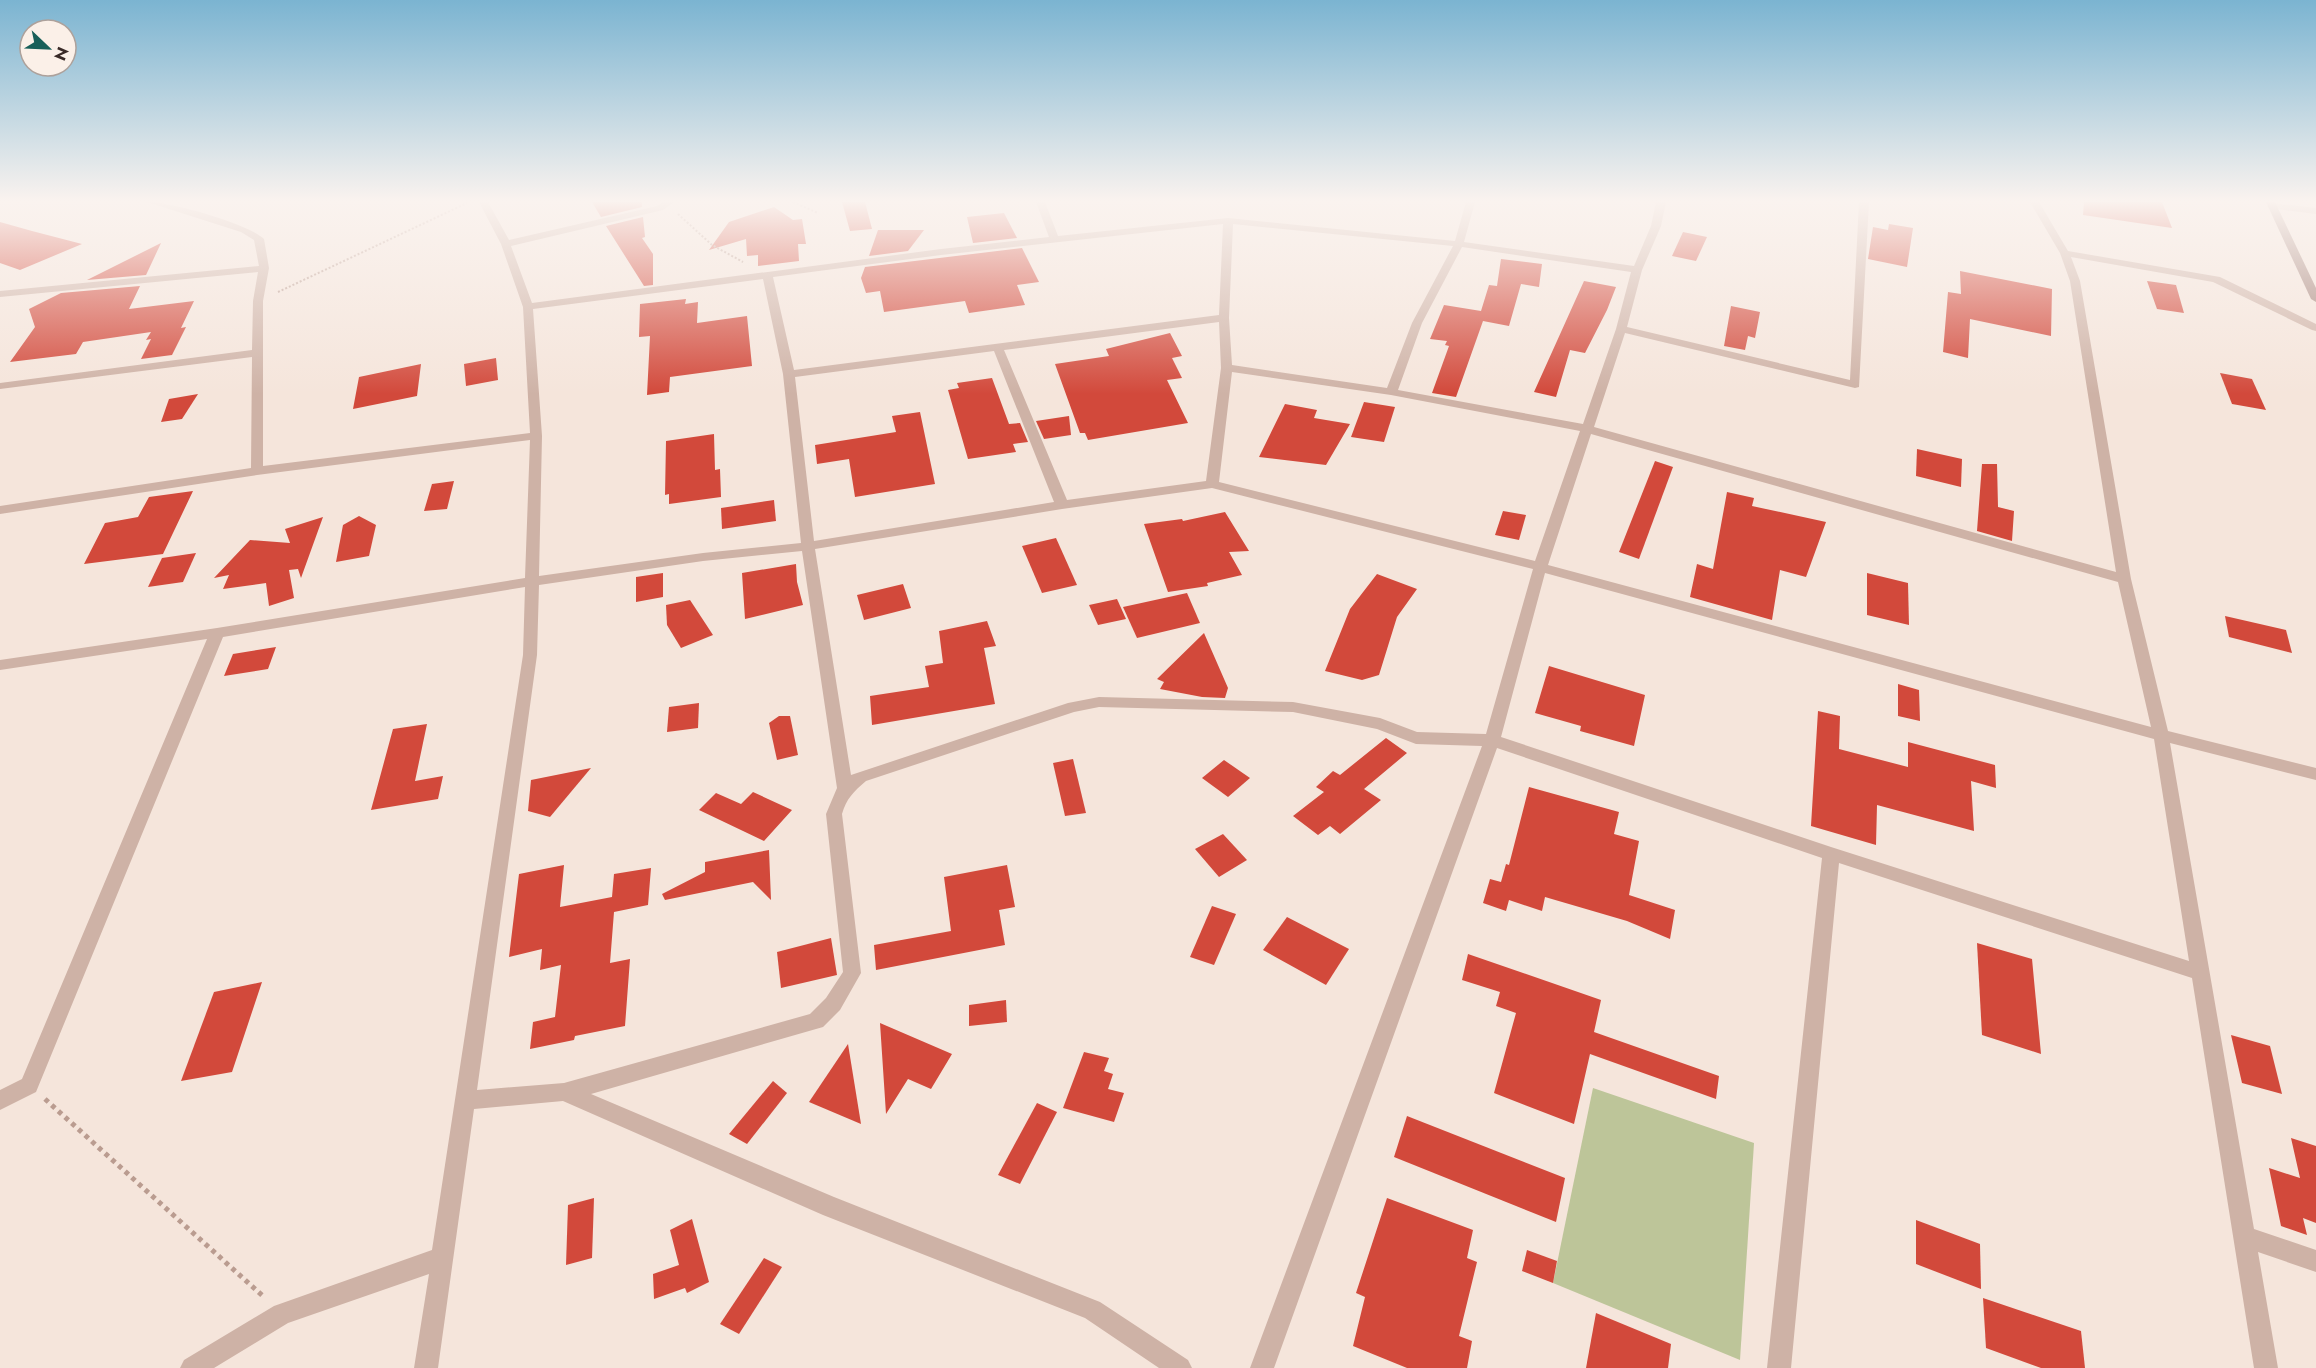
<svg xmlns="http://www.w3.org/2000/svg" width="2316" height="1368" viewBox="0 0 2316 1368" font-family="Jost,sans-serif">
<rect width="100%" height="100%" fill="#f5e5db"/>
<polygon fill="#bdc599" points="1593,1088 1754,1143 1740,1360 1553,1283"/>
<g fill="#d2493b">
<polygon points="592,202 642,202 642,207 601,217"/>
<polygon points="842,202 865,202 872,229 850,231"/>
<polygon points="2084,202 2162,202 2172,228 2083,215"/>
<polygon points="774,207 793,220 802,219 806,244 798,244 799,261 758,266 758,255 747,256 746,239 709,250 729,222"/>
<polygon points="1004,213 1017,238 973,243 967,217"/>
<polygon points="643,217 645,237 642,238 653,254 653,285 644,286 606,226"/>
<polygon points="0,222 32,231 82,244 20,270 0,263"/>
<polygon points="1889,224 1913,228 1907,267 1868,259 1873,227 1888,230"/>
<polygon points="878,230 924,230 908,251 869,256"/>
<polygon points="1683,232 1707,237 1696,261 1672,256"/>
<polygon points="161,243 146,275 87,280"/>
<polygon points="1022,248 1039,282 1017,285 1025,305 969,313 965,301 884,312 880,291 866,293 861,278 865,267"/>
<polygon points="1501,259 1542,264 1539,287 1521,284 1509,326 1483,321 1456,397 1432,393 1449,346 1445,345 1447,341 1430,339 1444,305 1481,311 1489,285 1497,286"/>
<polygon points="1960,271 2052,289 2051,336 1970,319 1968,358 1943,352 1948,292 1961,294"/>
<polygon points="1584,281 1616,287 1607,310 1585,353 1570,350 1556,397 1534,392"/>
<polygon points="2147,281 2176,285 2184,313 2157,309"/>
<polygon points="140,286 129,309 194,301 181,328 186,327 172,355 141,359 151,339 146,340 151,332 83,342 76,354 10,362 35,327 29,309 61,293"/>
<polygon points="686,299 685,304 698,302 697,323 747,316 752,366 670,377 669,392 647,395 650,336 639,337 640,304"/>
<polygon points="1731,306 1760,312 1755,338 1748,336 1745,350 1724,346"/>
<polygon points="1170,333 1182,356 1172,358 1182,378 1167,380 1188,423 1088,440 1085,433 1080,433 1055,364 1109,356 1106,349"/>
<polygon points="496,358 498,380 466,386 464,364"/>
<polygon points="421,364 417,396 353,409 359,377"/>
<polygon points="2220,373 2252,379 2266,410 2232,404"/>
<polygon points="992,378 1009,424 1020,423 1028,442 1013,444 1016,452 968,459 948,390 959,388 957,383"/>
<polygon points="198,394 182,419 161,422 169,399"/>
<polygon points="1364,402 1395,407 1384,442 1351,437"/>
<polygon points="1285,404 1317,410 1314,418 1350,424 1326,465 1259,457"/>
<polygon points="920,412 935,484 855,497 849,459 817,464 815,445 896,432 892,416"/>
<polygon points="1069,416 1071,435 1044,439 1036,421"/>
<polygon points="714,434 715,470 720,469 721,497 669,504 669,494 665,495 666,441"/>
<polygon points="1917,449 1962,459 1961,487 1916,476"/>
<polygon points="1655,461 1673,467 1639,559 1619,552"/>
<polygon points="1982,464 1997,464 1998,507 2014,511 2012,541 1977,531"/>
<polygon points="454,481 447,509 424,511 432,484"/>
<polygon points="193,491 163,554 84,564 105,523 138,517 149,497"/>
<polygon points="1727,492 1754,498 1752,506 1826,522 1806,577 1780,570 1772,620 1690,597 1697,564 1713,569"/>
<polygon points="774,500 776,521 722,529 721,508"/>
<polygon points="1503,511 1526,515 1519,540 1495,535"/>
<polygon points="1225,512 1249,551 1229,552 1242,575 1207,583 1208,586 1168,592 1144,524 1182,519 1183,521"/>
<polygon points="359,516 376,525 369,556 336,562 343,525"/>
<polygon points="323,517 301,578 298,569 289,570 294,598 269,606 266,583 223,589 229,575 214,578 250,540 290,543 285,529"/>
<polygon points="1056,538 1077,585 1042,593 1022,546"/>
<polygon points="196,553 183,582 148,587 162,558"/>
<polygon points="796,564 797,582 803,605 745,619 742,573"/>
<polygon points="663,573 663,597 636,602 636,577"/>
<polygon points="1867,573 1908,583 1909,625 1867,615"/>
<polygon points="1377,574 1417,589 1397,617 1379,675 1362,680 1325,671 1350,609"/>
<polygon points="903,584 911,608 864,620 857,595"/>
<polygon points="1187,593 1200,623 1137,638 1123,607"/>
<polygon points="1117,599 1126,619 1098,625 1089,605"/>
<polygon points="690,600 713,635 681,648 667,625 666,605"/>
<polygon points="2225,616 2286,630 2292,653 2229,637"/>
<polygon points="987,621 996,646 984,648 995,704 872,725 870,696 929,687 925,666 943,663 939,631"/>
<polygon points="1204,633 1228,688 1225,698 1202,697 1160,689 1164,682 1157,679"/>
<polygon points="276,647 268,669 224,676 233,654"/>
<polygon points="1549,666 1645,695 1634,746 1580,731 1581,726 1535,713"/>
<polygon points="1898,684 1919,690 1920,721 1898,716"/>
<polygon points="699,703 698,728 667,732 669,707"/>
<polygon points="1818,711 1840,716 1839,749 1908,767 1908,742 1995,765 1996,788 1971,781 1974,831 1877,805 1876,845 1811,826"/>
<polygon points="779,716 790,716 798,755 777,760 769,723"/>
<polygon points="427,724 415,781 443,776 438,799 371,810 393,729"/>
<polygon points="1386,738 1407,753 1364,789 1381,800 1340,834 1330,826 1318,835 1293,816 1324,792 1316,787 1333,771 1340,775"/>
<polygon points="1073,759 1086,813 1065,816 1053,763"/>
<polygon points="1224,760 1250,778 1228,797 1202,778"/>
<polygon points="591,768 550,817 528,811 531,780"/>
<polygon points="1529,787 1619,812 1614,834 1639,841 1629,895 1675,910 1670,939 1627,921 1545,897 1542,911 1509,900 1506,911 1483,903 1490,879 1501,882 1506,864 1509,865"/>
<polygon points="753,792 792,810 764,841 699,810 716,793 741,804"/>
<polygon points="1223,834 1247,860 1219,877 1195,849"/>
<polygon points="769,850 771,900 753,882 665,900 662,894 705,872 705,862"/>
<polygon points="564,865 560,907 612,897 614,874 651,868 648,905 614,912 610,963 630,959 625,1026 575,1036 574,1040 530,1049 533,1022 555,1017 561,965 540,970 542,949 509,957 519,874"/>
<polygon points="1007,865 1015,907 999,910 1005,945 876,970 874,945 951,931 944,877"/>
<polygon points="1212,906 1236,914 1214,965 1190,957"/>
<polygon points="1287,917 1349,949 1326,985 1263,950"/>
<polygon points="831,938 837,975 781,988 777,952"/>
<polygon points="1977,943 2032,959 2041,1054 1982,1035"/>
<polygon points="1468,954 1601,1000 1594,1032 1719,1076 1716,1099 1590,1054 1574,1124 1494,1093 1516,1013 1496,1006 1500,992 1462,980"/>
<polygon points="262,982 232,1072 181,1081 214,992"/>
<polygon points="1006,1000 1007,1022 969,1026 969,1005"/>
<polygon points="880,1023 952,1054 931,1089 908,1079 886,1114"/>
<polygon points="2231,1035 2270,1046 2282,1094 2242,1083"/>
<polygon points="848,1044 861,1124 809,1102"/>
<polygon points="1084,1052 1109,1058 1104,1071 1113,1074 1108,1089 1124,1093 1114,1122 1063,1108"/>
<polygon points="773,1081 787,1093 747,1144 729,1134"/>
<polygon points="1037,1103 1057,1112 1020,1184 998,1175"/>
<polygon points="1407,1116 1565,1178 1556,1222 1394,1157"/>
<polygon points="2291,1138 2316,1146 2316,1223 2303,1218 2307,1235 2281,1226 2269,1168 2300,1178"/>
<polygon points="594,1198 592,1258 566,1265 568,1205"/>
<polygon points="1387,1198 1473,1230 1467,1258 1477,1262 1459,1336 1472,1341 1467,1368 1407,1368 1353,1346 1365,1297 1356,1293"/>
<polygon points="692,1219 709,1282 687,1293 685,1288 654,1299 653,1274 679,1265 670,1230"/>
<polygon points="1916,1220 1980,1244 1981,1289 1916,1264"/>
<polygon points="1527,1250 1557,1261 1553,1283 1522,1271"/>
<polygon points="764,1258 782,1267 739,1334 720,1324"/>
<polygon points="1983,1298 2081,1331 2085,1368 2041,1368 1986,1348"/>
<polygon points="1596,1313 1671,1344 1668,1368 1586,1368"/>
</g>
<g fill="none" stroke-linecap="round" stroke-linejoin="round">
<g stroke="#ba9c90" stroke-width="2" stroke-dasharray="2 2" stroke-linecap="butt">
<polyline points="793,202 818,213"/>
<polyline points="678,214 712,245 743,262"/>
<polyline points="278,292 467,203"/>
</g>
<polyline stroke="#ba9c90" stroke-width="5" stroke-dasharray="4.5 4.5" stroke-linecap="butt" points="45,1099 265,1298"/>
<g fill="#ceb2a6" fill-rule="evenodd">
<path d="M 147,202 C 171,202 247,223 264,239 L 269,268 L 263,301 L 263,466 L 530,433 L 523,307 L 501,244 L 479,202 L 488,202 L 509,240 L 657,206 L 663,202 L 674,202 L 663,210 L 511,246 L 532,303 L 941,249 L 1049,237 L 1036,202 L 1045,202 L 1058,236 L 1228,218 L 1455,241 L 1466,202 L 1475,202 L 1464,242 L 1634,266 L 1651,226 L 1656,202 L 1666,202 L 1661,226 L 1642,270 L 1627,327 L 1850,380 L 1859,202 L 1869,202 L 1859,387 L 1855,388 L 1625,333 L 1594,427 L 2116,572 L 2070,281 L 2060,253 L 2030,202 L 2039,202 L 2068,251 L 2220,277 L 2316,324 L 2316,331 L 2312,330 L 2213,282 L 2071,257 L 2080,281 L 2131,579 L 2168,731 L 2316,768 L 2316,780 L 2170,743 L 2254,1229 L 2316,1250 L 2316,1272 L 2258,1252 L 2278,1368 L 2254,1368 L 2192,978 L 1839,863 L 1791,1368 L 1767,1368 L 1822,858 L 1497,748 L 1274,1368 L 1250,1368 L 1482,746 L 1416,744 L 1377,729 L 1293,712 L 1099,707 L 1074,712 L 866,781 C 854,791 846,799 842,814 L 861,973 L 840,1010 L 823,1027 L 591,1094 L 834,1197 L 1100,1302 L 1188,1360 L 1192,1368 L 1159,1368 L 1085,1318 L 823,1215 L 563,1101 L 474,1109 L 438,1368 L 414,1368 L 429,1274 L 288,1323 L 214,1368 L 180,1368 L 184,1360 L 274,1306 L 432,1250 L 523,655 L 525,587 L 223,637 L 36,1092 L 0,1110 L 0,1090 L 22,1079 L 207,639 L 0,670 L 0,660 L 217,628 L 525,578 L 530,440 L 257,475 L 0,514 L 0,506 L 251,468 L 252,357 L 0,389 L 0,383 L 252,350 L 253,301 L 258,272 L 0,297 L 0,291 L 259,266 L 254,240 L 241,232 ZM 1223,224 L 1219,315 L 794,370 L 773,277 L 941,255 ZM 1233,224 L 1453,246 L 1412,323 L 1387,388 L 1232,365 L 1229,318 ZM 1462,247 L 1631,272 L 1616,329 L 1583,424 L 1398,390 L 1422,323 ZM 763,279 L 783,374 L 801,543 L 703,553 L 539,576 L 542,436 L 533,309 ZM 1219,322 L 1221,368 L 1206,481 L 1067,500 L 1004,350 ZM 994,351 L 1054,502 L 814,541 L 795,377 ZM 1232,372 L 1391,395 L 1580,431 L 1535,561 L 1219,482 ZM 1591,434 L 2118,582 L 2151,727 L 1548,565 ZM 1212,488 L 1533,569 L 1486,734 L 1417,732 L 1380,718 L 1293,702 L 1099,697 L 1068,703 L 851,775 L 815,549 L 1062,509 ZM 802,551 L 837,788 L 826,814 L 843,972 L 826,998 L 810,1014 L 564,1083 L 477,1090 L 537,655 L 539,585 L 703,561 ZM 1545,573 L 2154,739 L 2189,961 L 1831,847 L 1501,737 Z"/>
<polygon points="2272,203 2316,208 2316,214 2269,208 2267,206"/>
</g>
<polygon fill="#a28077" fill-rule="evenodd" points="2266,202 2275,202 2316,288 2316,302 2311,299"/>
</g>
<linearGradient id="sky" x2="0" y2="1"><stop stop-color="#7bb4d1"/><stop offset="0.51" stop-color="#faf3ef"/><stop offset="1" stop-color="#faf3ef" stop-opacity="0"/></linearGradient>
<rect width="2316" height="394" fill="url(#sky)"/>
<g transform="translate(48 48) rotate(113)"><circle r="28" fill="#fbf0e8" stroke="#ada19b" stroke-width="1.5"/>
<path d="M0-4.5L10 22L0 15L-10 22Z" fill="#185f59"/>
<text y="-9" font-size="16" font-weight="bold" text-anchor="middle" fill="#392a27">N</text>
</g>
</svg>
